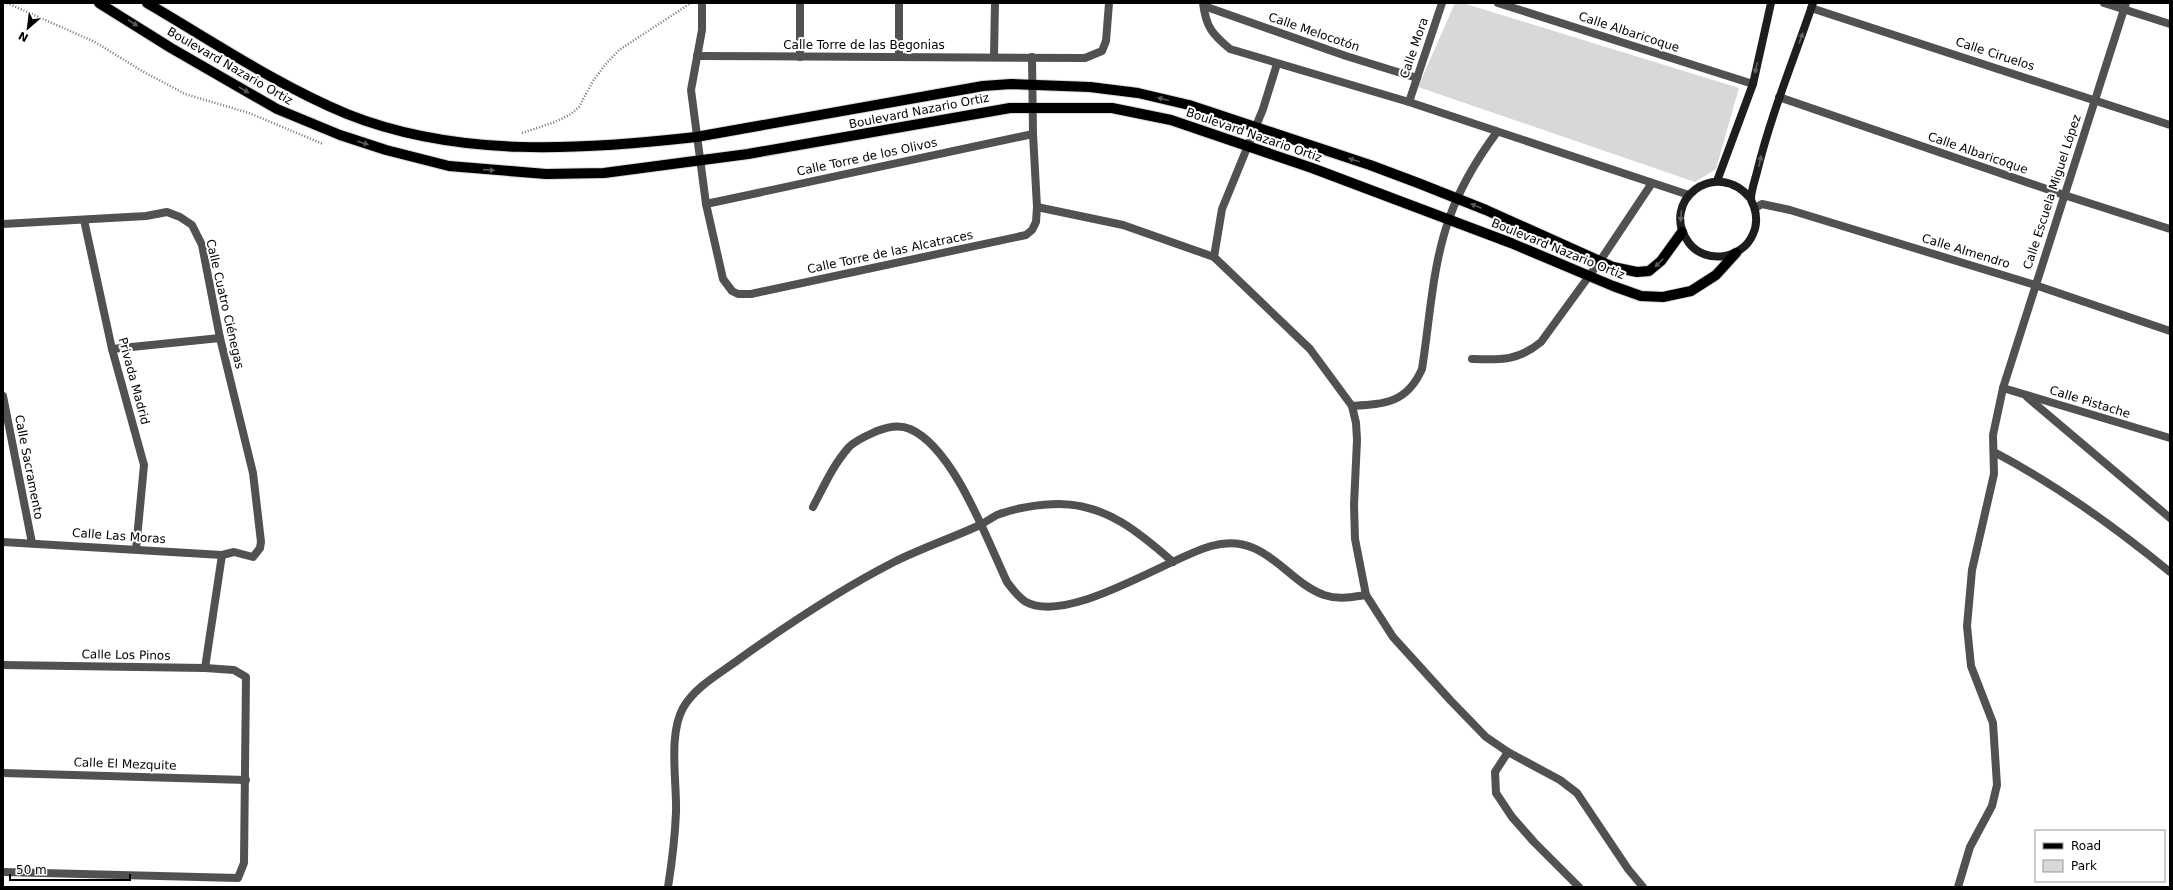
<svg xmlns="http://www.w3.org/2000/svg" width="2173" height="890" viewBox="0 0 2173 890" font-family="'DejaVu Sans',sans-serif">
<rect width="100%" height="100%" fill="#fff"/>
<polygon fill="#d8d8d8" points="1455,3 1463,3 1739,88 1716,169 1695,182 1418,87"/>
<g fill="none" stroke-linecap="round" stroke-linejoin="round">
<defs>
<g id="primary">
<polyline points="99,3 171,48 277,109 340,135 386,150 449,166 546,174 604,173 748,154 1010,108 1112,108 1171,120 1312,168 1511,243 1613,286 1641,296 1663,297 1691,291 1716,275 1736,253"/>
<path d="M 147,3 C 212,41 277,85 347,114 C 457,158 581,150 696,137 L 983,86 L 1011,84 L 1090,87 L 1138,93 L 1189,105 L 1370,165 L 1418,183 L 1486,210 L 1613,267 L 1637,272 L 1649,271 L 1661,261 L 1682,232"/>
</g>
</defs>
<use href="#primary" stroke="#dbdbdb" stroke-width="12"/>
<g stroke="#737373" stroke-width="2.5" stroke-dasharray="1 2" stroke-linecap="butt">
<polyline points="7,3 95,42 142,71 185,94 249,113 323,144"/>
<polyline points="522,133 555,122 571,114 579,107 593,81 605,65 619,50 691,3"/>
</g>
<g stroke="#515151" stroke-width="8">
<path d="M 1472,359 C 1501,360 1518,361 1541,342 L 1600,261 L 1652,183"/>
<path d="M 1352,406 C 1385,404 1407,403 1422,369 C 1430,319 1432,267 1449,219 C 1460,187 1477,159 1497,132"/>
<path d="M 1994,452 C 2057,485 2115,527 2170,572"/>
<polyline points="1508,752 1495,772 1496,793 1512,817 1534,842 1579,887"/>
<polyline points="1958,887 1970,847 1992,806 1997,785 1993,723 1971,666 1967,626 1972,570 1994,474 1993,435 2003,388"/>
</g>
<g stroke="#515151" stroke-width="8">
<polyline points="702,3 702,30 691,90 706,204 723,279 732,291 738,294 751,294 1026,235 1032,230 1036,222 1037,207 1033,134 1032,57"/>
<polyline points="899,3 899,57"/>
<path d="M 1203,3 C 1206,27 1212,34 1230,49 L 1409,102 L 1689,195"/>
<polyline points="1498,3 1753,84"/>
<polyline points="2104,3 2170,24"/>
<polyline points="2126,3 2003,388 2170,438"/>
<polyline points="1204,6 1346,56 1417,78"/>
<polyline points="1811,8 2170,125"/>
<polyline points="697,56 1085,58 1102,51 1106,41 1109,3"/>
<polyline points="994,56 995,3"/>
<polyline points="800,57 800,3"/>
<polyline points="1779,97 2064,195 2170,229"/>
<polyline points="1409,102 1442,3"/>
<polyline points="706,204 1033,134"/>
<polyline points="1037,207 1123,225 1214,257 1310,349 1352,406 1356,423 1357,440 1354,505 1355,539 1366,595 1393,637 1451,701 1486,737 1508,752 1560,780 1577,793 1628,869 1643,887"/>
<polyline points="1755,208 1762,204 1790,210 2035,285 2170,331"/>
<polyline points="84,220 112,349 144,465 136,549"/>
<polyline points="3,224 146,216 167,212 180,217 192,225 202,245 220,338 253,473 261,542 260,548 253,557 234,552 222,555 3,542"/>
<polyline points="1214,257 1222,209 1263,109 1277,64"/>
<polyline points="112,349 220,338"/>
<polyline points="3,396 32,543"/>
<polyline points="2027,397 2170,518"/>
<path d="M 813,507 C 824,486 833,465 849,447 C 856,440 868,435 877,431 C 887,427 899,424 910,429 C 954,448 987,540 1007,582 C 1013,590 1018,597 1026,602 C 1069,625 1168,558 1211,546 C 1265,531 1285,581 1324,595 C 1339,600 1352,597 1366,595"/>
<polyline points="3,665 205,668 234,670 246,677 244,863 238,878 3,872"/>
<polyline points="205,668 222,555"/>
<polyline points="3,773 246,780"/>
<path d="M 668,887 C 672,862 675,838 676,812 C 677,783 668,735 683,708 C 695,687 719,674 738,660 C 787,625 841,589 894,562 C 922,548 952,538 980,525 C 986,522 991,518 997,515 C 1015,508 1040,504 1059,504 C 1106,504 1140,533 1173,562"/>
</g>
<g stroke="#1e1e1e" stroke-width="8">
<polyline points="1717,181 1753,84 1771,3"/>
<path d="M 1751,199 C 1716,156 1658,202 1689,243 C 1706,265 1743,259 1753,234 C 1757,226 1757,215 1754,207 C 1753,204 1751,201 1751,199 C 1751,191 1755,180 1757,172 C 1771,114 1794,59 1813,3"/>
</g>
<use href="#primary" stroke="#000" stroke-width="10"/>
</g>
<defs><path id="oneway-solid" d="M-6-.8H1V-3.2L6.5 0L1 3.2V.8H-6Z"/></defs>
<g fill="#595959">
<use href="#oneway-solid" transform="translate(133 23) rotate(33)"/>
<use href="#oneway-solid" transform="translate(244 90) rotate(30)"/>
<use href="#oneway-solid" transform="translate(1163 99) rotate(-166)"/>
<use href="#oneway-solid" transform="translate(363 143) rotate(18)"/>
<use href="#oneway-solid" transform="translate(1354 160) rotate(-162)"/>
<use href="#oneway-solid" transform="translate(489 170) rotate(4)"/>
<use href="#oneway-solid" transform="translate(1476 206) rotate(-158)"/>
<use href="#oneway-solid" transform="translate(1659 263) rotate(136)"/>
</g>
<g fill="#626262">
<use href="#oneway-solid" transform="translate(1801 38) rotate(-70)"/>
<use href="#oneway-solid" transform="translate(1756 68) rotate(103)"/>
<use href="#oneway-solid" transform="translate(1760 161) rotate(-77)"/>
<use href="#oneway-solid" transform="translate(1681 216) rotate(95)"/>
</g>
<g text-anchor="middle" stroke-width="4" stroke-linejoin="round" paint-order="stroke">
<g font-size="12" fill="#000" stroke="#fff">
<text transform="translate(1314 32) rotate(19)" y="4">Calle Melocotón</text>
<text transform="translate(1629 32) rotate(18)" y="4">Calle Albaricoque</text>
<text x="864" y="49">Calle Torre de las Begonias</text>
<text transform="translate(1414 48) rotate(-71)" y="4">Calle Mora</text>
<text transform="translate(1995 54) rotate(18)" y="4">Calle Ciruelos</text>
<text transform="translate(230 66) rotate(30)" y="4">Boulevard Nazario Ortiz</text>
<text transform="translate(919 111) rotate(-11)" y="4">Boulevard Nazario Ortiz</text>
<text transform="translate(1254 135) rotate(19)" y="4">Boulevard Nazario Ortiz</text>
<text transform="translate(1978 153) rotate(19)" y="4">Calle Albaricoque</text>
<text transform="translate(867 157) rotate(-12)" y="4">Calle Torre de los Olivos</text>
<text transform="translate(2052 192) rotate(-72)" y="4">Calle Escuela Miguel López</text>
<text transform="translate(1558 249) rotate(22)" y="4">Boulevard Nazario Ortiz</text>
<text transform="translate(1966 251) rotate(17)" y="4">Calle Almendro</text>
<text transform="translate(890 252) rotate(-12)" y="4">Calle Torre de las Alcatraces</text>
<text transform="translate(225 304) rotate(77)" y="4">Calle Cuatro Ciénegas</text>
<text transform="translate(134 381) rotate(75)" y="4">Privada Madrid</text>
<text transform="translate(2090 402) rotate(17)" y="4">Calle Pistache</text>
<text transform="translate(29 467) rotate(79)" y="4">Calle Sacramento</text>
<text transform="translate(119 536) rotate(4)" y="4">Calle Las Moras</text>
<text transform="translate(126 655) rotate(1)" y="4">Calle Los Pinos</text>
<text transform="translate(125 764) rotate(2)" y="4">Calle El Mezquite</text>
</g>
</g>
<rect width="2173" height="890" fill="none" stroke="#000000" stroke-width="8"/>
<rect x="2035" y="830" width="130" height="52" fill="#ffffff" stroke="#999999"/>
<rect x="2043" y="843" width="20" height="6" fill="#000000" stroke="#999999"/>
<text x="2071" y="850" font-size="12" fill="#000000">Road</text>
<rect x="2043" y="860" width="20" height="12" fill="#d8d8d8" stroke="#999999"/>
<text x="2071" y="870" font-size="12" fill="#000000">Park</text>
<g transform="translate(28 28) rotate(208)" stroke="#ffffff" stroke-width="3" paint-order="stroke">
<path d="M0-3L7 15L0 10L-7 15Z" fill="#000000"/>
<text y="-6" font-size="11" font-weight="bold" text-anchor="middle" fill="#000000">N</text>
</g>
<path d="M10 874v6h120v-6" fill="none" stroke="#000000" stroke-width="2"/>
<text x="16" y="874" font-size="12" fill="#000000" stroke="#ffffff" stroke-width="3" paint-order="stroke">50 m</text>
</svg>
